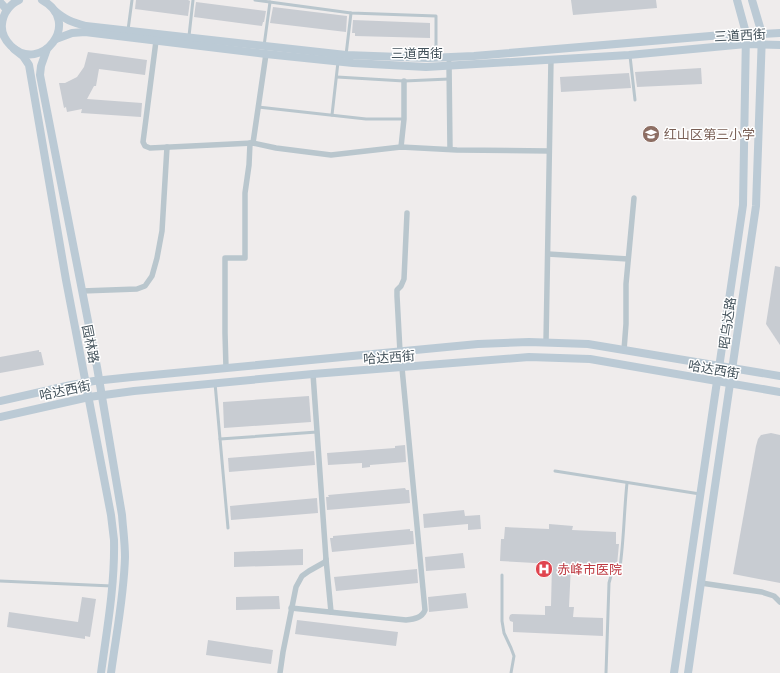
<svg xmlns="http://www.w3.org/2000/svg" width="780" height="673" viewBox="0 0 780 673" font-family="Ubuntu,'Noto Sans SC',sans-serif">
<rect width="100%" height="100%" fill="#efecec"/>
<g fill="#c8ccd2">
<polygon points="136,0 188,0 190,1 188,16 135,9"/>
<polygon points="571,0 656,0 657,8 573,15"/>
<polygon points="196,2 266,11 264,22 263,22 262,26 194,17"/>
<polygon points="273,7 347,16 346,32 270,23"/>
<polygon points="353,20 430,23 430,38 355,36 355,33 352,33"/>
<polygon points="88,52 147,60 145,75 99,69 96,86 94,86 87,99 142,103 141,117 81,113 82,109 67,112 66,107 64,108 59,83 65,83 77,77 84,67"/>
<polygon points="701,68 702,84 637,87 635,72"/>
<polygon points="629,73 631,88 561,92 560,77"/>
<polygon points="775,266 780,267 780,345 766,324"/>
<polygon points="39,350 39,352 41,352 44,365 0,373 0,357"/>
<polygon points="309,396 311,422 224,428 223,402"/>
<polygon points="771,433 780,435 780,583 733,574 756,446 758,439 761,435"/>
<polygon points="405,445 406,462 370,465 370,467 362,468 362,463 328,465 327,453 395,448 395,446"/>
<polygon points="314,451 315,465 229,472 228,458"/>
<polygon points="405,488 406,490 409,490 410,503 327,510 326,497 329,497 328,495"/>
<polygon points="317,498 318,513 231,520 230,506"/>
<polygon points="464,510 465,516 480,515 481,529 468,530 468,524 424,528 423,514"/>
<polygon points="549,524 573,526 572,530 616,532 616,544 619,544 617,565 615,567 571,565 569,607 574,607 573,617 603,618 603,636 513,632 513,622 510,621 509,618 510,615 512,614 545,615 545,606 551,606 552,564 500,561 501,539 504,539 505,527 549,529"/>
<polygon points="410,529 410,531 413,531 414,544 332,552 330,538 333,538 333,536"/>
<polygon points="303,549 303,565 234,567 234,552"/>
<polygon points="463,553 465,568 426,571 425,557"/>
<polygon points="417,569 418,583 336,591 334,577"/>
<polygon points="466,593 468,608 429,612 428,597"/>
<polygon points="279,596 280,609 236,610 236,597"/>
<polygon points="82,597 96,599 90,637 85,636 85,639 7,627 9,612 78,622"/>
<polygon points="297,620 398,632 396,646 295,634"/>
<polygon points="208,640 273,650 271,664 206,655"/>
</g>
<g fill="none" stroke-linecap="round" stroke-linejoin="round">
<g stroke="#b9c6cd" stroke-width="3">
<polyline points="255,0 351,13 436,16 436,56"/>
<polyline points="128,30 132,0"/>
<polyline points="189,36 193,0"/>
<polyline points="264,46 270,2"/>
<polyline points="346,55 351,13"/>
<polyline points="630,56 635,100"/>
<polyline points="337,77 404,81 449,79"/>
<polyline points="258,107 366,119 404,119"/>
<polyline points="332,115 338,62"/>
<polyline points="215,383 228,528"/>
<polyline points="220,439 317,432"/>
<polyline points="555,471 700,494"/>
<polyline points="502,575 502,621 504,633 511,648 514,656 511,673"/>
<polyline points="0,581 112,586"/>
<path d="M 606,673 L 609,583 L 612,572 L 620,567 C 624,539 624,511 627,483"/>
</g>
<g stroke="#b9c6cd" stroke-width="5.5">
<polyline points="156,41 143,142 145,146 150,148 253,143 276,148 331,155 401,147 457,150 549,151"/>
<polyline points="449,63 450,149"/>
<polyline points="253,143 266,54"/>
<polyline points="401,147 404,119 404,81"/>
<polyline points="548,254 628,259"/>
<polyline points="82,291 137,289 145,286 152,276 157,258 162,231 167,147"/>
<polyline points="546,343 551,59"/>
<polyline points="624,350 626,324 626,284 634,198"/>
<polyline points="400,352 397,296 397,290 401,286 404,279 407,213"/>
<polyline points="226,368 225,333 225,258 245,258 245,193 249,165 250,143"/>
<polyline points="326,559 331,612"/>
<polyline points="701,583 762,592 774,596 780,602"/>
<path d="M 291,608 L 406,620 C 414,619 422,618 425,610 L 402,368"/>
<polyline points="280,673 283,652 296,587 302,576 309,571 325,562 326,559 313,374"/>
</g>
<g stroke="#bbcad5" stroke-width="8">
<path d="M 19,0 C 10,4 3,13 2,24 C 1,32 5,40 11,46 C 41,75 83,22 42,0"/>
<polyline points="0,2 7,10"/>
<path d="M 55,11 C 66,20 71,22 86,26 L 346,55 L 428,58 L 474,56 L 746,33 L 762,34 L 780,33"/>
<polyline points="56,39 72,33 85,32 266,54 353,63 426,67 629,55 746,44 780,45"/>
<path d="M 14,49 L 23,56 L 29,65 L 66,280 L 111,515 C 112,523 113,532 114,540 C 115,585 107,629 101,673"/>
<path d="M 47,49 L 41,66 L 40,75 L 97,367 L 122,515 C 123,529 125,543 125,557 C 124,596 116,635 111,673"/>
<polyline points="0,401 71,385 94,381 132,377 478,344 529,342 588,344 780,376"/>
<polyline points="0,417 89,397 134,391 313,374 529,357 590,359 780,392"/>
<polyline points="674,673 743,205 746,33 737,0"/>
<polyline points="688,673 709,527 756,206 762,34 752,0"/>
</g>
</g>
<defs>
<symbol id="school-disc" viewBox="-11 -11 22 22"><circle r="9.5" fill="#8d6e63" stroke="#fff"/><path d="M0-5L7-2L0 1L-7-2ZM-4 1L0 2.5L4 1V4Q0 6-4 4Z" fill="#fff"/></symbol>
<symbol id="hospital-disc" viewBox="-11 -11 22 22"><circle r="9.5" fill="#e0444e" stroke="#fff"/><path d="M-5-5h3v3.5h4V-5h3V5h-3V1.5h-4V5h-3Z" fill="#fff"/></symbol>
</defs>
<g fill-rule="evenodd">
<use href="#school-disc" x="641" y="124" width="20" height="20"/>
<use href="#hospital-disc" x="534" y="559" width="20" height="20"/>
</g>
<g text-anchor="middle" stroke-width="3" stroke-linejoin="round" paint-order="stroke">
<g font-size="13" fill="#43525b" stroke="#fff">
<text transform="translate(740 35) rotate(-3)" y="5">三道西街</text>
<text x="417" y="58">三道西街</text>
<text transform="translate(727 323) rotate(-82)" y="5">昭乌达路</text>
<text transform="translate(91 344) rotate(79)" y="5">园林路</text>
<text transform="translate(389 357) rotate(-4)" y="5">哈达西街</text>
<text transform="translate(714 369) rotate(10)" y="5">哈达西街</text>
<text transform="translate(65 390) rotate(-12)" y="5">哈达西街</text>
</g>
<g font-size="13" fill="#785e54" stroke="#fff" text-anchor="start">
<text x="664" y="139">红山区第三小学</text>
</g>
<g font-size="13" fill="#be3a42" stroke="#fff" text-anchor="start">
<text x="557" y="574">赤峰市医院</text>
</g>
</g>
</svg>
